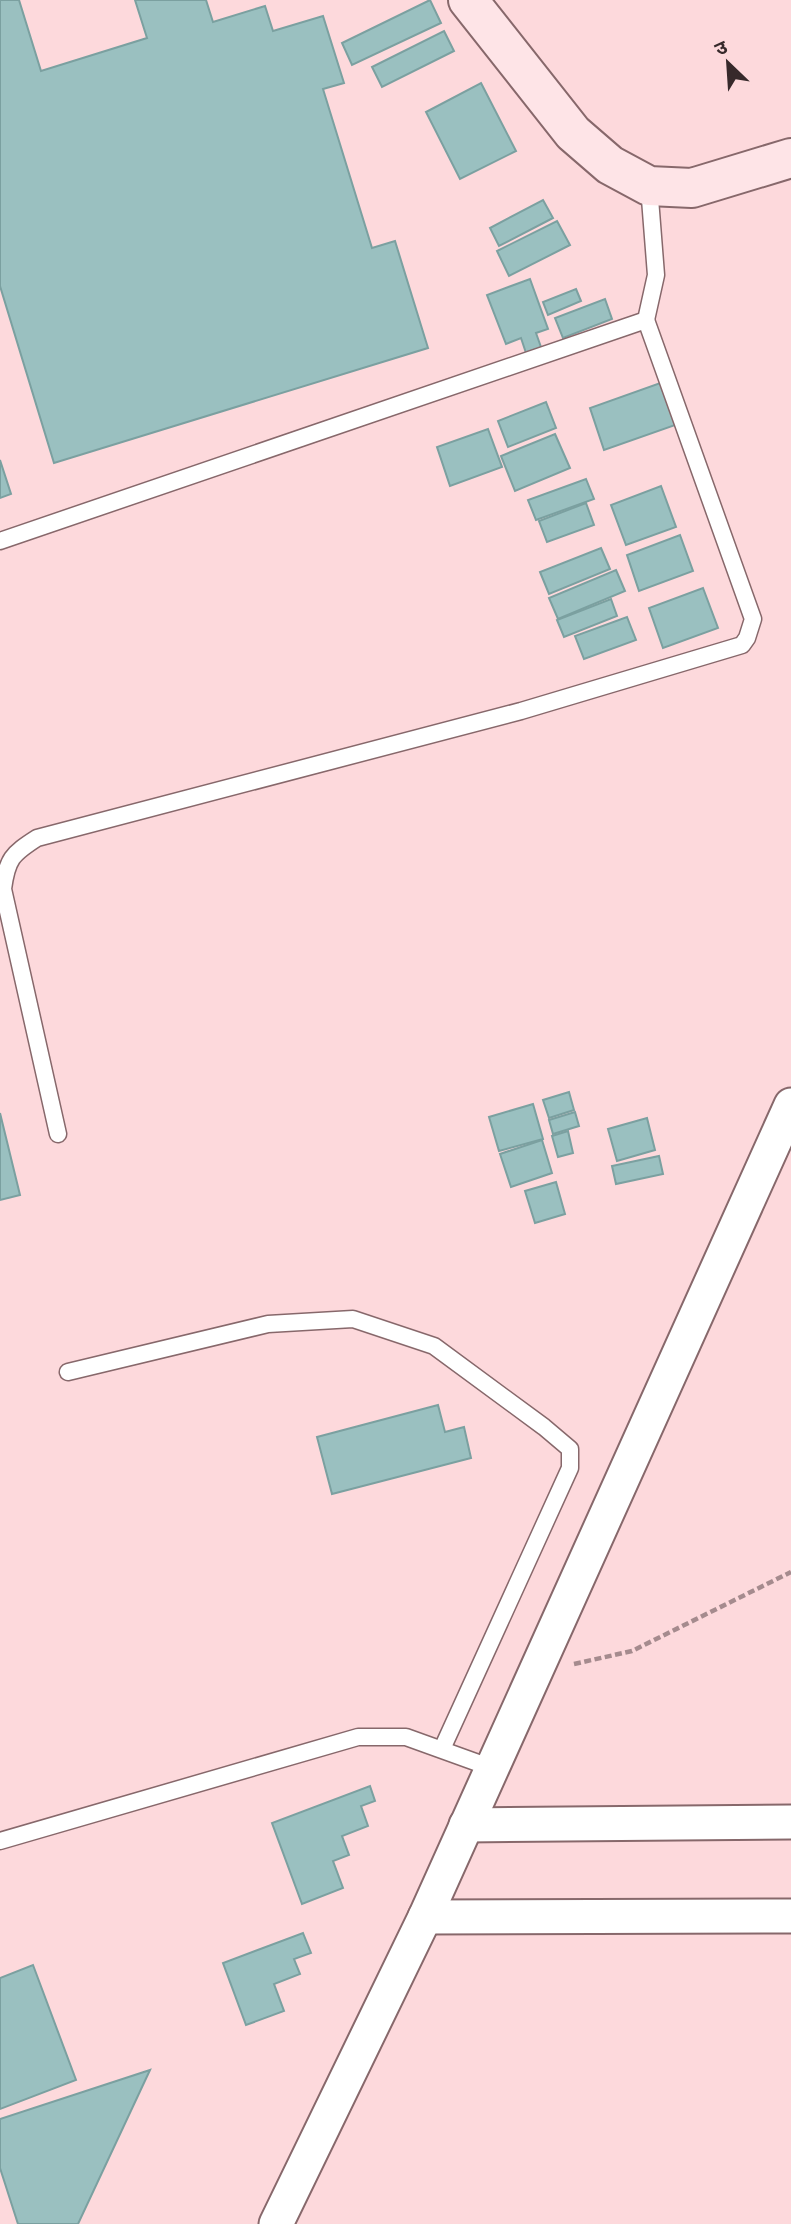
<svg xmlns="http://www.w3.org/2000/svg" width="791" height="2224" viewBox="0 0 791 2224" font-family="'Varela Round','Noto Sans Devanagari',sans-serif">
<rect width="100%" height="100%" fill="#fdd9dc"/>
<g fill="#9ac0c0" stroke="#7ba0a0" stroke-width="2">
<polygon points="0,0 19,0 41,71 147,38 135,0 206,0 213,22 265,6 273,31 323,16 344,83 323,89 372,248 395,241 428,348 54,463 0,286"/>
<polygon points="430,0 441,23 352,65 342,43"/>
<polygon points="444,31 454,51 382,87 372,67"/>
<polygon points="481,83 516,151 460,179 426,112"/>
<polygon points="543,200 553,218 499,246 490,228"/>
<polygon points="557,221 570,245 509,276 497,251"/>
<polygon points="530,279 548,329 536,333 542,350 527,356 521,338 506,344 487,295"/>
<polygon points="576,289 581,301 548,315 543,302"/>
<polygon points="605,299 612,319 563,338 555,318"/>
<polygon points="666,381 681,423 604,450 590,408"/>
<polygon points="546,402 556,428 508,447 498,421"/>
<polygon points="488,429 502,467 450,486 437,447"/>
<polygon points="555,434 570,468 515,491 501,456"/>
<polygon points="0,460 11,494 0,498"/>
<polygon points="586,479 594,499 536,520 528,500"/>
<polygon points="661,486 676,527 626,545 611,505"/>
<polygon points="586,503 594,525 547,542 539,521"/>
<polygon points="680,535 693,571 639,591 627,555"/>
<polygon points="601,548 610,569 549,594 540,572"/>
<polygon points="616,570 625,591 558,619 549,598"/>
<polygon points="703,588 718,628 663,648 649,608"/>
<polygon points="611,599 617,616 564,637 557,620"/>
<polygon points="627,617 636,640 584,659 575,636"/>
<polygon points="569,1092 574,1110 549,1118 543,1100"/>
<polygon points="533,1104 543,1139 499,1151 489,1117"/>
<polygon points="575,1112 579,1126 553,1134 549,1120"/>
<polygon points="0,1113 20,1195 0,1200"/>
<polygon points="647,1118 655,1150 617,1161 608,1129"/>
<polygon points="568,1131 573,1153 558,1157 552,1136"/>
<polygon points="542,1140 552,1173 511,1187 500,1154"/>
<polygon points="659,1156 663,1174 616,1184 612,1166"/>
<polygon points="556,1182 565,1214 535,1223 525,1191"/>
<polygon points="438,1405 445,1432 464,1427 471,1458 332,1494 317,1437"/>
<polygon points="370,1786 375,1801 361,1806 368,1826 342,1836 349,1855 333,1861 343,1888 302,1904 272,1823"/>
<polygon points="303,1933 311,1953 294,1959 300,1974 274,1984 284,2011 246,2025 223,1963"/>
<polygon points="33,1965 76,2080 0,2109 0,1978"/>
<polygon points="150,2070 78,2224 18,2224 0,2168 0,2119"/>
</g>
<g fill="none" stroke-linecap="round" stroke-linejoin="round">
<defs>
<g id="lane">
<polyline points="0,541 646,320 656,275 649,186"/>
<path d="M 58,1134 L 3,889 C 7,859 12,854 37,838 L 521,711 L 742,645 L 747,638 L 753,619 L 646,320"/>
<polyline points="68,1372 268,1324 353,1319 434,1346 544,1427 570,1449 570,1468 442,1749"/>
<polyline points="0,1841 358,1737 406,1737 492,1768"/>
</g>
<g id="street">
<polyline points="466,1825 791,1822"/>
<polyline points="425,1917 791,1916"/>
<polyline points="276,2224 425,1917 791,1105"/>
</g>
<polyline id="secondary" points="468,0 573,133 610,165 649,186 692,188 791,158"/>
</defs>
<use href="#lane" stroke="#87686b" stroke-width="19"/>
<use href="#street" stroke="#87686b" stroke-width="37"/>
<use href="#secondary" stroke="#87686b" stroke-width="42"/>
<polyline stroke="#a58b8e" stroke-width="4.5" stroke-dasharray="7 3.5" stroke-linecap="butt" points="574,1664 632,1651 791,1572"/>
<use href="#lane" stroke="#fff" stroke-width="16"/>
<use href="#street" stroke="#fff" stroke-width="33"/>
<use href="#secondary" stroke="#fee4e7" stroke-width="38"/>
</g>
<g transform="translate(728 63) rotate(335)" stroke="#fdd9dc" stroke-width="5" paint-order="stroke">
<path d="M0-5L12 26L0 18L-12 26Z" fill="#37292b"/>
<text y="-10" font-size="19" font-weight="bold" text-anchor="middle" fill="#37292b">उ</text>
</g>
</svg>
